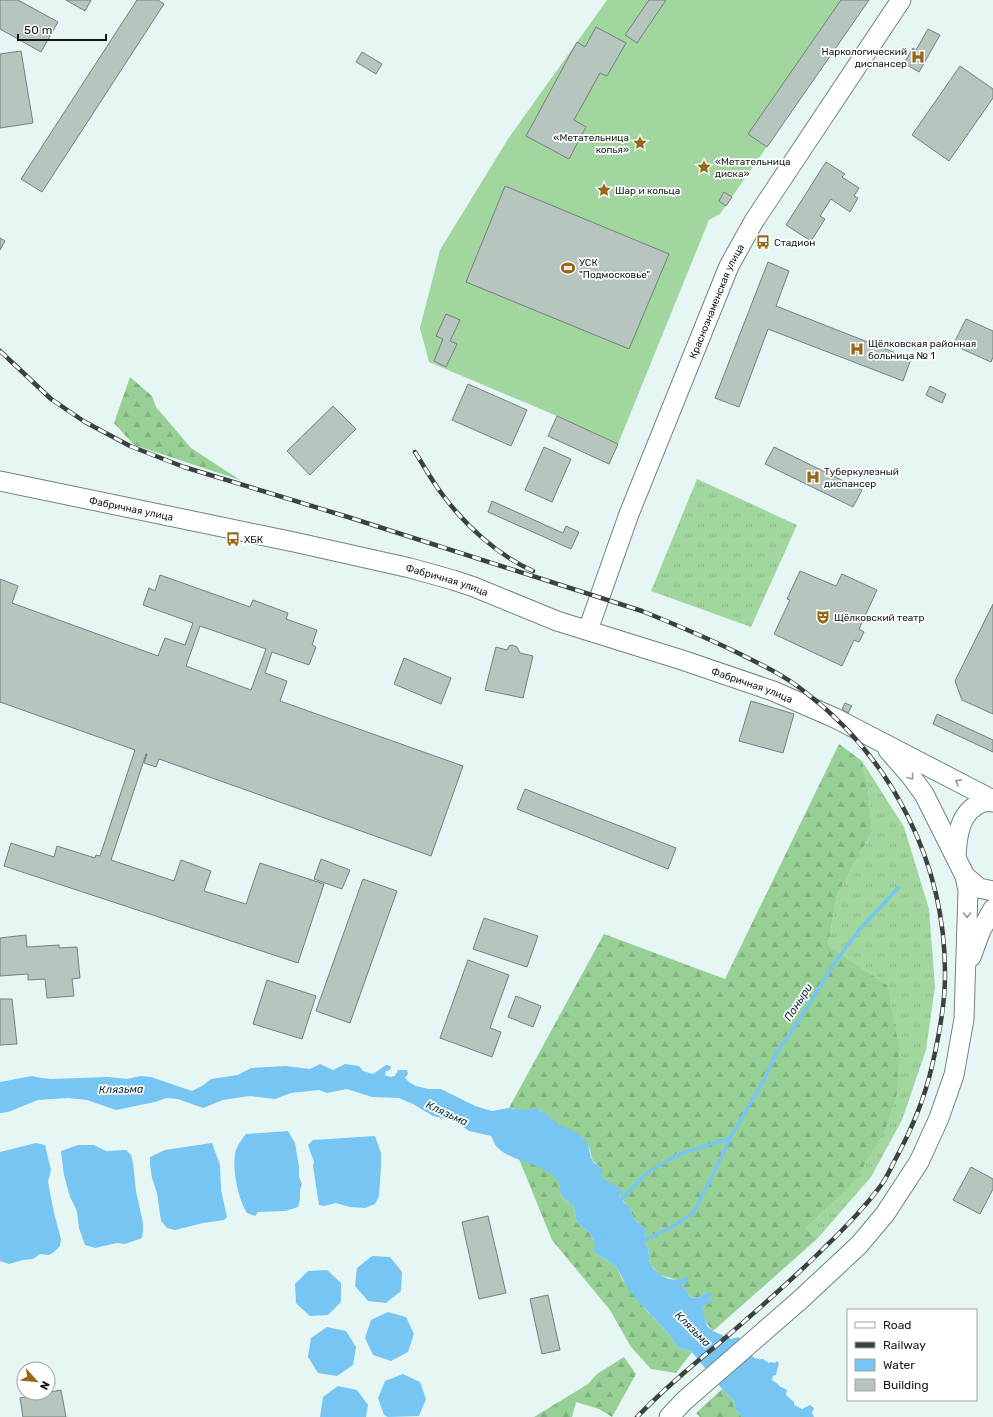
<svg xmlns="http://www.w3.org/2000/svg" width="993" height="1417" viewBox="0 0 993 1417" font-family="Rubik,sans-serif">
<defs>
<pattern id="grass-tufts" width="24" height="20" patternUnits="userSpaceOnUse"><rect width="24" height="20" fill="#a1d69f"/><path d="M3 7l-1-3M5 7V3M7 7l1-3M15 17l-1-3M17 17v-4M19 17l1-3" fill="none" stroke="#8ab788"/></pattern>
<pattern id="forest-firs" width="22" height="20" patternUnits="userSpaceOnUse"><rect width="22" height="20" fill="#97d095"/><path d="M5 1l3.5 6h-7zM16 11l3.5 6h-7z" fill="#81b280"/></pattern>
</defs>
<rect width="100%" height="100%" fill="#e5f6f4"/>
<g fill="url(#grass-tufts)">
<polygon points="697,479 797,525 751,627 651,591"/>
<polygon points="862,761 904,827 929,909 935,987 926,1050 902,1120 871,1177 817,1239 806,1228 838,1198 887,985 828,945 837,895 872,832 868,788"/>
</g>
<g fill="url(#forest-firs)">
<polygon points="130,377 152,396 156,407 191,448 240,480 134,445 114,423"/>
<path d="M 839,744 L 862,761 L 868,788 L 872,832 L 837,895 L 828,945 L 887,985 L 899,1047 L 897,1093 L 885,1130 L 857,1177 L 838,1198 L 806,1228 L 817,1239 L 713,1331 C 707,1325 702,1316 702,1307 L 708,1299 L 708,1292 L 697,1298 L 690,1297 L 685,1288 L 678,1284 L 683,1282 L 687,1278 L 678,1280 L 659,1275 L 651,1265 L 648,1256 L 649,1249 L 645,1244 L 644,1239 L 646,1235 L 643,1226 C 630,1220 635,1216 628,1207 C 622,1197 619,1202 619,1188 L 610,1184 L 602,1178 L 602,1168 C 586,1158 595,1156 587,1144 C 579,1132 567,1131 556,1124 C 550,1119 545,1111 537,1109 C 533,1108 529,1110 525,1110 C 520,1110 514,1108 509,1108 L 604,934 L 725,979 Z"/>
<path d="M 519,1159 C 529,1163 550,1169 556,1177 C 564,1190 555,1196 573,1205 L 577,1223 L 589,1232 L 595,1242 L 597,1255 L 606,1259 L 617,1268 L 622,1279 L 646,1310 L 671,1337 L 677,1347 L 692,1352 L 676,1373 L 651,1369 L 631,1347 L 610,1310 L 552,1240 Z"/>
<polygon points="624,1357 636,1374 612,1417 599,1409 576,1402 572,1417 534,1417 588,1384 597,1374"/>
<polygon points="722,1389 734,1401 735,1409 742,1417 700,1417 696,1413"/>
</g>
<polygon fill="#a1d69f" points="607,0 869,0 720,214 709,220 618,444 557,416 429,362 420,328 440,250 508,139"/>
<g fill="#76c5f2">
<path d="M 320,1064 L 333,1070 L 345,1064 L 359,1066 L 363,1071 L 373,1074 L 386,1065 L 391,1066 L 390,1070 L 386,1071 L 385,1075 L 390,1077 L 395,1076 L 398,1070 L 407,1070 L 408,1074 L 405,1078 L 409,1082 L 416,1086 L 429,1089 L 441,1089 L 475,1106 L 492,1111 L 509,1108 L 525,1110 L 536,1108 L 545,1113 L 557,1124 L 569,1129 L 582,1137 L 588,1145 L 591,1158 L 594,1163 L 602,1168 L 602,1178 C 609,1183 617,1185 623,1192 L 619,1196 C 621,1200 625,1203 628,1206 C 634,1215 631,1221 644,1226 L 646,1235 L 644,1239 L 645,1244 L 649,1249 C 645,1270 668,1286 687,1277 L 689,1280 L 687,1283 L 679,1284 L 685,1288 L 690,1297 L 697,1298 L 708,1292 L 712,1294 L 711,1297 L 708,1298 L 708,1299 L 712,1300 L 712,1303 L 706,1304 L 702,1307 L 707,1326 L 713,1331 L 731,1339 L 738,1337 C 748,1343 747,1361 763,1359 L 769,1363 L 771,1362 L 775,1363 L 777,1361 L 779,1363 L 776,1375 L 773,1376 L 772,1380 L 778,1384 L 779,1386 L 787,1390 L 786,1395 L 794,1402 L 794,1405 L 802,1409 L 810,1405 L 814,1408 L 812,1413 L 814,1417 L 742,1417 L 735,1409 L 734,1401 L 722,1389 L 692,1352 L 677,1347 L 671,1337 L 630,1292 L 617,1268 L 606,1259 L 597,1255 L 594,1251 L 595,1242 L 589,1232 L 577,1223 L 573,1205 C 553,1195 565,1186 554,1176 C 540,1163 508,1160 497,1147 C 494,1144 493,1139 491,1136 L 469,1131 L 462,1126 L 451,1120 L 433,1116 L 413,1104 L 399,1098 L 372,1097 L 347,1089 L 327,1093 L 319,1090 L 291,1093 L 275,1099 L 250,1096 L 236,1098 L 223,1100 L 203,1108 L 178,1099 L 166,1098 L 155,1102 L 116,1110 L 87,1100 L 68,1098 L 38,1100 L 8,1112 L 0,1113 L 0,1082 L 32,1076 L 41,1078 L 51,1079 L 108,1077 L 127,1079 L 140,1076 L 151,1077 L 192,1091 L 202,1086 L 211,1079 L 238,1075 L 251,1068 L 286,1066 L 310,1069 Z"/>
<path d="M 288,1131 L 295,1143 L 299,1167 L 299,1177 L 302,1184 L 300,1190 L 300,1200 L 298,1207 L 285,1211 L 258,1212 L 255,1216 L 247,1213 C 238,1199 231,1166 236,1150 C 238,1144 242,1139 246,1134 Z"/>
<polygon points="375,1136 381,1153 381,1167 379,1196 375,1204 365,1208 350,1207 336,1203 324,1206 319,1205 313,1166 314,1162 308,1145 313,1140"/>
<polygon points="36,1143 45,1145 51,1170 48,1182 54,1213 61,1239 60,1246 54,1252 49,1255 40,1254 33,1259 23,1260 9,1264 0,1261 0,1152"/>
<polygon points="212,1143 220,1165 221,1190 227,1217 224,1220 203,1223 175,1230 167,1228 161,1221 157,1193 152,1178 150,1164 150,1157 165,1150"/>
<polygon points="78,1145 94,1145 106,1151 126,1150 131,1155 133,1163 136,1191 143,1223 143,1230 142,1238 125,1244 117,1243 95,1248 85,1245 79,1228 77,1211 70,1197 64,1175 61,1151"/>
<polygon points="372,1256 390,1257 402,1272 401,1291 386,1303 368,1301 355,1286 357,1268"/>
<polygon points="327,1270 341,1283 341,1302 328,1315 310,1316 296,1303 295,1284 308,1271"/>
<polygon points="388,1312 406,1317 414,1334 408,1352 391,1361 373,1355 365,1338 371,1320"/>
<polygon points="327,1327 346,1331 356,1347 353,1365 337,1376 318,1373 308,1357 311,1338"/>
<polygon points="403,1374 420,1382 426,1399 419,1416 388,1417 384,1415 378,1398 385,1381"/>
<polygon points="338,1386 357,1390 368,1405 366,1417 320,1417 323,1397"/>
</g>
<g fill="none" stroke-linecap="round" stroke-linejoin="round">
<g stroke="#76c5f2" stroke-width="3.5">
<polyline points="618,1203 647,1173 677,1155 730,1138 758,1091 778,1051 798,1022 835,962 860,929 898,888"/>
<polyline points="640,1242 672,1227 693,1213 712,1177 730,1138"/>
</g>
</g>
<g fill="#b6c5be" stroke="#75827c" fill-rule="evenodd">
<polygon points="0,0 18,0 58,22 41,52 0,29"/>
<polygon points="66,0 91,0 85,11"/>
<polygon points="137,0 158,0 164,4 42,192 21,179"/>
<polygon points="649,0 666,0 637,43 625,35"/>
<polygon points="841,0 869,0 767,147 748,134"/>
<polygon points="596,27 626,43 607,76 600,73 574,120 586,127 569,159 526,136 577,42 585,47"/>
<polygon points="928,29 940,35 919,72 904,63 913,48 916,50"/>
<polygon points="21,51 33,123 0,128 0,54"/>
<polygon points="362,52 382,64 376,74 356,62"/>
<polygon points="960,66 993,89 993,98 949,161 912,135"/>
<polygon points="826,162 845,174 842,177 859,188 854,196 858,198 850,212 831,199 820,216 825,219 811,241 786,225"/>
<polygon points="505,186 669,254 629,349 466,282"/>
<polygon points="724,192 732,197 726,206 719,201"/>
<polygon points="0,238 5,241 0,250"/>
<polygon points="768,262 789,271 776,306 911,359 903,381 768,329 739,407 715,398"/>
<polygon points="446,314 460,320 450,341 457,344 446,367 434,361 443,339 436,336"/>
<polygon points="966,319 993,331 993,357 991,362 953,345"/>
<polygon points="468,384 527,410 511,446 452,420"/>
<polygon points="930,386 946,394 942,403 926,395"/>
<polygon points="333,406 356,429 310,475 287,451"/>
<polygon points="557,416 618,444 609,464 548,436"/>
<polygon points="544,447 571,459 552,502 525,490"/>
<polygon points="774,447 862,490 853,507 765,464"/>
<polygon points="492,501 563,533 566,526 579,532 571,549 488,512"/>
<polygon points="800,571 836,586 842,574 877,590 859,629 864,632 859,642 854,640 842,666 774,634 790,600 787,599"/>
<path d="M 160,575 L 250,607 L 253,600 L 288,613 L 286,619 L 317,630 L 312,645 L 316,647 L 309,665 L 272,652 L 265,673 L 287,681 L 280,701 L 463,766 L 431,856 L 159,759 L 156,767 L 144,763 L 147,754 L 146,754 L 111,860 L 174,881 L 181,860 L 211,871 L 204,891 L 246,904 L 260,863 L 324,884 L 298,963 L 4,866 L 11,843 L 54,857 L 57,846 L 95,858 L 96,855 L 100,856 L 135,750 L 0,702 L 0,579 L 18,586 L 12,603 L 158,656 L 165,638 L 185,645 L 193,623 L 143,605 L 149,588 L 155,591 ZM 200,626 L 266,649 L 251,690 L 186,666 Z"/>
<polygon points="993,604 993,714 962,700 955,681"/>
<polygon points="512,645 517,647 520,653 533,656 523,698 485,690 496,647 507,650 509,646"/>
<polygon points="404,658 451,678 441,704 394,684"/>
<polygon points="751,701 794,714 783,753 739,741"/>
<polygon points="845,703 852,706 848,713 842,709"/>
<polygon points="937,714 993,740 993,752 933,724"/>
<polygon points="525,789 676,848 668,869 517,809"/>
<polygon points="321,859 350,870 342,889 314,879"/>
<polygon points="363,879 397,891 350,1023 316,1011"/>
<polygon points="484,918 538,936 527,967 473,949"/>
<polygon points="26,935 27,947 59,945 59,948 77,947 80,978 72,979 74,996 47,998 45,979 28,980 28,974 0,976 0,938"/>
<polygon points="468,960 509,975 490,1028 501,1032 492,1057 440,1038"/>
<polygon points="267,980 316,996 302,1039 253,1024"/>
<polygon points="516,996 541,1006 533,1027 508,1017"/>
<polygon points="0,999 12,999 17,1044 0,1045"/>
<polygon points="971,1167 993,1179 993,1189 980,1214 953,1200"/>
<polygon points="488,1216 506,1293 479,1299 462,1222"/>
<polygon points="548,1295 560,1350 542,1354 530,1299"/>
<polygon points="61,1390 66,1417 23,1417 20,1398"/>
</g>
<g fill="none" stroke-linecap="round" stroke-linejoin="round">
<defs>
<g id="secondary">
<path id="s1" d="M 0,481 L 294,542 L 410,568 L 453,580 L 474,587 L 557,621 L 682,660 L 773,691 L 835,718 L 993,800"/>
<path id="s2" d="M 588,630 L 629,514 L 729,266 L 754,221 L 901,0"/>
<polyline points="888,750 910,775 924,794 965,876 979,888 993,891"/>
<path d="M 956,857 C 957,837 959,812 981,803 C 984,801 989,802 993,802"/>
<polyline points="971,957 981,930 993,909"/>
<polyline points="669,1417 684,1401 800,1300 859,1245 885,1214 919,1162 939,1118 954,1075 964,1019 968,891 965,876"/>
</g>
</defs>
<use href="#secondary" stroke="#728280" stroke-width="21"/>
<use href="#secondary" stroke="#fff" stroke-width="19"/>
<defs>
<g id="rail">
<path d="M 0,351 L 51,399 L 85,422 L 130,446 L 184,467 L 348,517 L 642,611 C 674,624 705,637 736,652 C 760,664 784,675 805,692 C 893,759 946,865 945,976 C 945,1006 939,1036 932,1066 C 924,1101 912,1129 895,1160 C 891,1168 887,1177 882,1184 C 865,1207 845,1228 824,1248 C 790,1282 753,1314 717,1345 C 689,1368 662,1391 637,1417"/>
<path d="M 415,452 C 424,466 432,481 442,494 C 465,525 497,555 533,571"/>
</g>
</defs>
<use href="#rail" stroke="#3a4241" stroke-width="4.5"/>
<use href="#rail" stroke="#fff" stroke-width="3" stroke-dasharray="9" stroke-linecap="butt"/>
</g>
<defs><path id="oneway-chevron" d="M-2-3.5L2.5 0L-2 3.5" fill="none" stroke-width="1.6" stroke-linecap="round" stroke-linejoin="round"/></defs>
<g stroke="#959897">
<use href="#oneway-chevron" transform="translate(911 777) rotate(52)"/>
<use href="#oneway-chevron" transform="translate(958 782) rotate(-152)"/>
<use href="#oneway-chevron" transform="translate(967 915) rotate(91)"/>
</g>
<defs>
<symbol id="hospital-bare" viewBox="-9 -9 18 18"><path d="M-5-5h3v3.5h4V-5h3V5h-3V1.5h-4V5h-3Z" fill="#976818" stroke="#fff" stroke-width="2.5" paint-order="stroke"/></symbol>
<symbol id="sight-bare" viewBox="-9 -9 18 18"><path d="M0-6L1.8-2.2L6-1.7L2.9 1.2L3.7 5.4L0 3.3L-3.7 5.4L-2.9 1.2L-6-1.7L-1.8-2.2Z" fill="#976818" stroke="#fff" stroke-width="2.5" paint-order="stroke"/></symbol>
<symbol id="bus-bare" viewBox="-9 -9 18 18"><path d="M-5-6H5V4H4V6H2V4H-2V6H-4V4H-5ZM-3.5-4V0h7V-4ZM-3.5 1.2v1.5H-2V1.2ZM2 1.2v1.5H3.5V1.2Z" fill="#976818" stroke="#fff" stroke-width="2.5" paint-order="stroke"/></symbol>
<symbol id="stadium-bare" viewBox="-9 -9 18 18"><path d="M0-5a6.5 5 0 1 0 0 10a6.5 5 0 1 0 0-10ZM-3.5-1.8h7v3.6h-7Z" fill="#976818" stroke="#fff" stroke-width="2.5" paint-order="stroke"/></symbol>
<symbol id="theatre-bare" viewBox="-9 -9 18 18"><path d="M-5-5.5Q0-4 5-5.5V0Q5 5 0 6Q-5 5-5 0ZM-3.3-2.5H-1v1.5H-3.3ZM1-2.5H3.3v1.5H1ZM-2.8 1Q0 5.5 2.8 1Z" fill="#976818" stroke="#fff" stroke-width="2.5" paint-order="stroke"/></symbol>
</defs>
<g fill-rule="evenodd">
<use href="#hospital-bare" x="908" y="47" width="20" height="20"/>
<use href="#sight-bare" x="630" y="133" width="20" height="20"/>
<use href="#sight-bare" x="694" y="157" width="20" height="20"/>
<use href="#sight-bare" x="594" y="180" width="20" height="20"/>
<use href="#bus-bare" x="753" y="232" width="20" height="20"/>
<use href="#stadium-bare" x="558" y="258" width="20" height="20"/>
<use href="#hospital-bare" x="847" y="339" width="20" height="20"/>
<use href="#hospital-bare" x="803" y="467" width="20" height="20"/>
<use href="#bus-bare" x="223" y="529" width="20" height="20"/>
<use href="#theatre-bare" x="813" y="607" width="20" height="20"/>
</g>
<g text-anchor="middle" stroke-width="3.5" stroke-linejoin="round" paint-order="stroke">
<g font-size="10" fill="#131918" stroke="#fff" text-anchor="start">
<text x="907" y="55" text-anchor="end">Наркологический<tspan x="907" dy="12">диспансер</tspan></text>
<text x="629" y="141" text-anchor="end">«Метательница<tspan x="629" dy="12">копья»</tspan></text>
<text x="715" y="165">«Метательница<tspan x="715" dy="12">диска»</tspan></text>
<text x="615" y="194">Шар и кольца</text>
<text x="774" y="246">Стадион</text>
<text x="579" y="266">УСК<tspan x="579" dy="12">"Подмосковье"</tspan></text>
<text x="868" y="347">Щёлковская районная<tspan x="868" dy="12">больница № 1</tspan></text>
<text x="824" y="475">Туберкулезный<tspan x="824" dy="12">диспансер</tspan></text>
<text x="244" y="543">ХБК</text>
<text x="834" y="621">Щёлковский театр</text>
</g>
<g font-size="10" fill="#131918" stroke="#fff">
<text dy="4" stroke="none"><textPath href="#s2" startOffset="353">Краснознаменская улица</textPath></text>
<text dy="4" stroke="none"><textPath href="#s1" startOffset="134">Фабричная улица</textPath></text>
<text dy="4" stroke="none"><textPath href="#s1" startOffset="458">Фабричная улица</textPath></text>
<text dy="4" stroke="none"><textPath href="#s1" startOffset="781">Фабричная улица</textPath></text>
</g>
<g font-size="11" font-style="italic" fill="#082d3f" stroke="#fff">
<text transform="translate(798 1002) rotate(-57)" y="4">Поныри</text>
<text transform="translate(121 1089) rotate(-1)" y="4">Клязьма</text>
<text transform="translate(447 1113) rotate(25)" y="4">Клязьма</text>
<text transform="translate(693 1329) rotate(45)" y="4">Клязьма</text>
</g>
</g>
<rect x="847" y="1309" width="130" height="92" fill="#ffffff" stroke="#a1a3a3"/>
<rect x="855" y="1322" width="20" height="6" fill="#ffffff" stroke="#a1a3a3"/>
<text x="883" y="1329" font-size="12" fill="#131918">Road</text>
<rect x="855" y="1342" width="20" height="6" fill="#3a4241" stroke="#a1a3a3"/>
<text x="883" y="1349" font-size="12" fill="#131918">Railway</text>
<rect x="855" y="1359" width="20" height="12" fill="#76c5f2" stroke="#a1a3a3"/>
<text x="883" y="1369" font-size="12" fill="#131918">Water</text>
<rect x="855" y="1379" width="20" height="12" fill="#b6c5be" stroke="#a1a3a3"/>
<text x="883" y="1389" font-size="12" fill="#131918">Building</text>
<g transform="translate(36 1381) rotate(117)"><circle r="19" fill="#ffffff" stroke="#a1a3a3"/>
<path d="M0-3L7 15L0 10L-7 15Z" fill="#976818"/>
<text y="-6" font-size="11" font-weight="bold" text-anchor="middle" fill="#131918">N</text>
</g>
<path d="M18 34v6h88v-6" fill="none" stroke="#131918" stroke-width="2"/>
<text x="24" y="34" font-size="12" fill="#131918" stroke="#ffffff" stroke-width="3" paint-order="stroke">50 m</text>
</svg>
